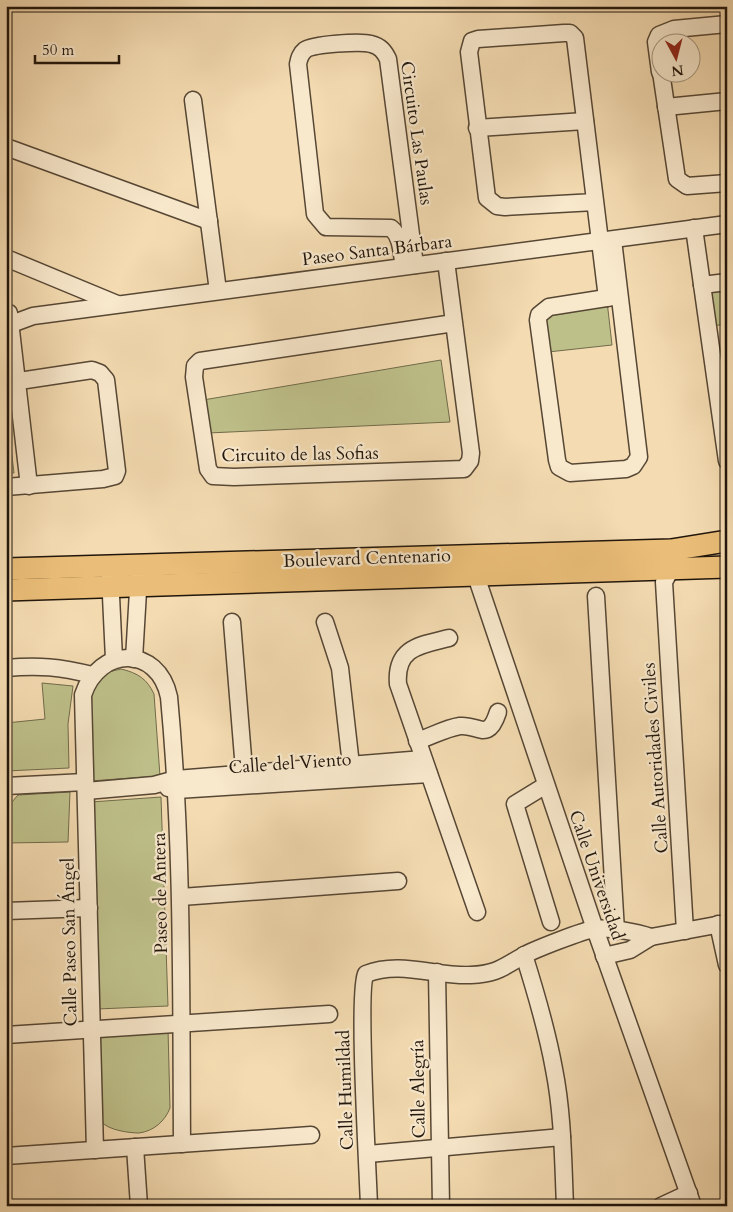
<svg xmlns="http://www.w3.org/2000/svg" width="733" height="1212" viewBox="0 0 733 1212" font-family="Cardo,serif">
<rect width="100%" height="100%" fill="#f4dbb1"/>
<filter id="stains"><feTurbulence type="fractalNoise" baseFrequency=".004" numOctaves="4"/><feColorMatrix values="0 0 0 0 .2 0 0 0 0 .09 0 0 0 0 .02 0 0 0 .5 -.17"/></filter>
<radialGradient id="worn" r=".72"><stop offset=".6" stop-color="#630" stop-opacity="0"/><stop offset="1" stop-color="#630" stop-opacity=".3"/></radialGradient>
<g fill="#bec08a" stroke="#706b4b">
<polygon points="727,290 727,324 711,326 708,292"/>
<polygon points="607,301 612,345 548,352 544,318 547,314"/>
<polygon points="441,360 450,422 208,433 203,400"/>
<polygon points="6,405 14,473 6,473"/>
<path d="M 121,669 C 138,673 147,679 154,694 L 160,776 L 90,781 C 89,756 81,700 97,680 C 103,672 113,671 121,669 Z"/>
<polygon points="42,683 73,686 68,724 69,768 6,771 6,723 45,719"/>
<polygon points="70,792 68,842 6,843 6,804 12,802 18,795"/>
<polygon points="161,797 168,1006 97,1009 91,802"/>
<path d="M 168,1029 L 170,1108 C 165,1121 154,1131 139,1133 C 129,1133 108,1130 102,1122 C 93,1109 98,1051 98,1033 Z"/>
</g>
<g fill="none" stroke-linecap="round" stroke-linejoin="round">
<defs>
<g id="minor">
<polyline points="660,72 656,42 659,35 674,29 727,24"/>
<polyline points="661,72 677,179 687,186 727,183"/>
<polyline points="193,100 218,291"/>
<polyline points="666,107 727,101"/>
<polyline points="477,128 585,121"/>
<polyline points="6,147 209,221"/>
<polyline points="595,202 505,207 497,206 487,198 469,52 472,41 478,39 564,33 570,33 575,38 607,298"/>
<polyline points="694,228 727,461"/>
<polyline points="613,240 639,457 633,466 626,469 570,473 559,467 557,460 538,320 539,315 549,307 619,296"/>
<polyline points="6,258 117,304"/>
<polyline points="446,261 471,453 470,461 464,469 234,477 213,476 208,469 194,377 195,366 200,361 454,323"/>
<path d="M 404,266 C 401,253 402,237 391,228 L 326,227 L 315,214 L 298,64 C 299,59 300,54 305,50 C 313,44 361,41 371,44 C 380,46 384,51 388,59 L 415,265"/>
<polyline points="702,285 727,282"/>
<polyline points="9,313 29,486"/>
<polyline points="6,326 33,316 727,224"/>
<polyline points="6,383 92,370 100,373 106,380 117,471 115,476 103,479 6,487"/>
<polyline points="472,564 595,929 693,1206"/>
<polyline points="671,569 664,582 685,931"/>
<polyline points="110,575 114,659"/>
<polyline points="596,596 616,931"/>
<polyline points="232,622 245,782"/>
<polyline points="325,622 340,668 352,774"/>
<path d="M 449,638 C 421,645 395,647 398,684 L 477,912"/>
<polyline points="134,659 139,574"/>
<path d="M 6,668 C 39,665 60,667 92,675"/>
<path d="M 417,741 C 430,737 446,728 460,726 C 478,724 488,743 498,712"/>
<polyline points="546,785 515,804 551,922"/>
<polyline points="6,786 85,782"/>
<polyline points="168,788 177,790 429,774"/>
<polyline points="86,791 154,785 176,779 423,759"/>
<polyline points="181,897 398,881"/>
<polyline points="6,911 89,908"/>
<polyline points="718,924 727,965"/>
<path d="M 524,955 C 536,993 547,1030 554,1069 C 563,1114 563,1161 565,1206"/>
<polyline points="604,956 630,950 651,937 727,923"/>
<polyline points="437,972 441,1206"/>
<polyline points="6,1035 329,1014"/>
<polyline points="135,1147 139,1206"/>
<path d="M 95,1150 L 83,695 C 99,646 158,645 169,697 C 183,846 181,994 182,1144"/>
<polyline points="368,1154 562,1137"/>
<polyline points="6,1156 311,1135"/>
<path d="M 369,1206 C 368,1174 357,988 366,974 C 400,960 437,977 471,975 C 497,974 503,967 523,956 C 533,950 584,930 595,929 C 610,927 636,932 651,937"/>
<polyline points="661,1206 689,1193"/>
</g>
<g id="major">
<polyline points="6,569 671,550 727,541"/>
<polyline points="6,590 727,567"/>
</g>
</defs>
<use href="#minor" stroke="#564735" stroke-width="19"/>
<use href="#major" stroke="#21160c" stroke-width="24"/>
<use href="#minor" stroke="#f8e8cc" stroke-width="16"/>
<use href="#major" stroke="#eabe78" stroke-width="21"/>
</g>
<g text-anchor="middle" stroke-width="4.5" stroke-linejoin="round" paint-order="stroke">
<g font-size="18" fill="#21160c" stroke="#f8e8cc">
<text transform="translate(417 133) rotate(82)" y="6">Circuito Las Paulas</text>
<text transform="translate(377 250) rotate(-7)" y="6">Paseo Santa Bárbara</text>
<text transform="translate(300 454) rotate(-1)" y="6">Circuito de las Sofias</text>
<text transform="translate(367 558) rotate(-2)" y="6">Boulevard Centenario</text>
<text transform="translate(655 758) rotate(-94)" y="6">Calle Autoridades Civiles</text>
<text transform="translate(290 763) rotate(-4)" y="6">Calle del Viento</text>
<text transform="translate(597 875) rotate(71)" y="6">Calle Universidad</text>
<text transform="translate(160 893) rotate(-91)" y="6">Paseo de Antera</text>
<text transform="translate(69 942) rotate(-91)" y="6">Calle Paseo San Ángel</text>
<text transform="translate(418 1089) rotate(-91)" y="6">Calle Alegría</text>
<text transform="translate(345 1090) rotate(-92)" y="6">Calle Humildad</text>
</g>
</g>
<rect width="733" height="1212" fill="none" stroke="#f4dbb1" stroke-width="25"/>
<rect x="8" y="8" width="718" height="1197" fill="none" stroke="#21160c" stroke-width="2.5"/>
<rect x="12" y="12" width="708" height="1187" fill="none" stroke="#21160c"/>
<g transform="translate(676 58) rotate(173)"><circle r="24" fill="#f8e8cc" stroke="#a2947f"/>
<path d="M0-4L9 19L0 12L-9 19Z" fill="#8f2418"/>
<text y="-8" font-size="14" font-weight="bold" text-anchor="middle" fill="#21160c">N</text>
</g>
<path d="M35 55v8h84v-8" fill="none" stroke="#21160c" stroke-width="2.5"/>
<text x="42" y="55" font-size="15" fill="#21160c" stroke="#f8e8cc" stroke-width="4" paint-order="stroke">50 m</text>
<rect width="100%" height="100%" filter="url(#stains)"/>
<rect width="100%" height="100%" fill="url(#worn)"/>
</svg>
